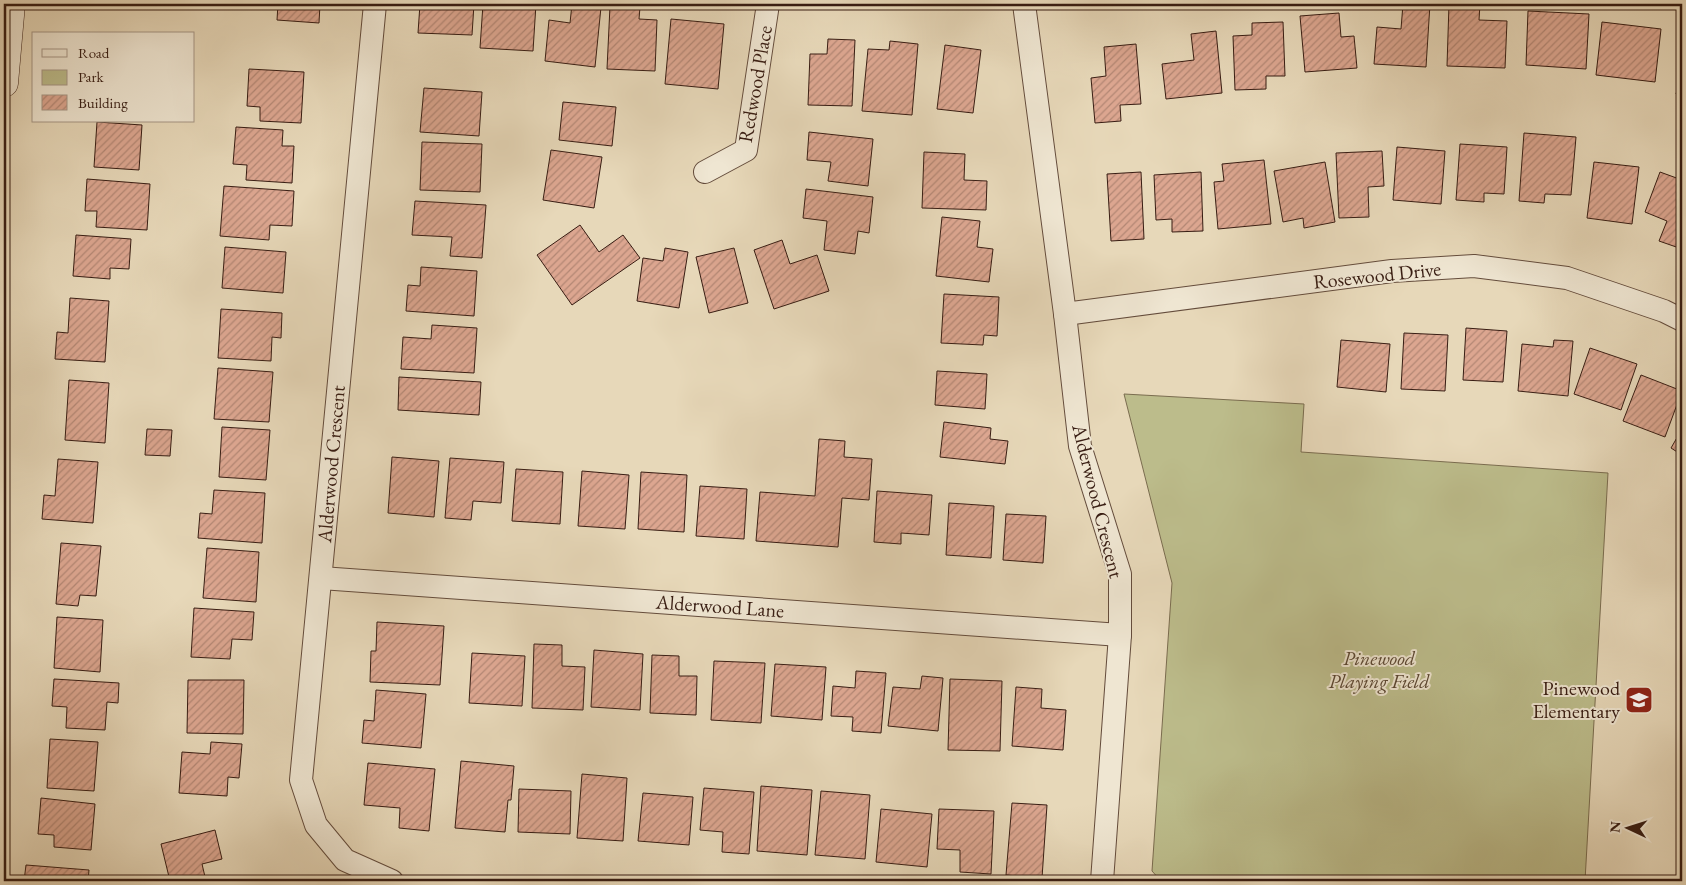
<svg xmlns="http://www.w3.org/2000/svg" width="1686" height="885" viewBox="0 0 1686 885" font-family="'EB Garamond',serif">
<defs>
<pattern id="building-hatch" width="6" height="6" patternUnits="userSpaceOnUse" patternTransform="scale(1.25)"><rect width="6" height="6" fill="#dca690"/><path d="M-1 1l2-2M0 6l6-6M5 7l2-2" fill="none" stroke="#b38774"/></pattern>
</defs>
<rect width="100%" height="100%" fill="#e7d8b9"/>
<filter id="stains"><feTurbulence type="fractalNoise" baseFrequency=".004" numOctaves="4"/><feColorMatrix values="0 0 0 0 .2 0 0 0 0 .09 0 0 0 0 .02 0 0 0 .5 -.17"/></filter>
<radialGradient id="worn" r=".72"><stop offset=".6" stop-color="#630" stop-opacity="0"/><stop offset="1" stop-color="#630" stop-opacity=".3"/></radialGradient>
<polygon fill="#bcbc8b" stroke="#7a6c4f" points="1124,394 1304,404 1301,452 1608,473 1585,881 1161,881 1152,871 1172,583"/>
<g fill="url(#building-hatch)" stroke="#381d13">
<polygon points="278,4 320,4 319,23 277,20"/>
<polygon points="420,4 474,4 472,35 418,33"/>
<polygon points="483,4 536,4 533,51 480,48"/>
<polygon points="572,4 601,7 595,67 545,61 549,20 570,23"/>
<polygon points="1403,4 1430,4 1426,67 1374,64 1377,27 1401,29"/>
<polygon points="1449,4 1480,4 1479,20 1507,21 1505,68 1447,66"/>
<polygon points="610,6 640,7 639,19 657,20 655,71 607,69"/>
<polygon points="1528,11 1589,14 1586,69 1526,65"/>
<polygon points="1339,13 1341,37 1354,36 1357,68 1305,72 1300,16"/>
<polygon points="671,19 724,24 718,89 665,84"/>
<polygon points="1283,22 1285,76 1266,76 1266,89 1235,90 1233,36 1252,35 1252,23"/>
<polygon points="1602,22 1661,29 1655,82 1596,75"/>
<polygon points="1216,31 1222,93 1166,99 1162,64 1194,60 1191,34"/>
<polygon points="828,39 855,40 852,106 808,105 810,54 827,54"/>
<polygon points="890,41 918,44 912,115 862,111 868,49 889,50"/>
<polygon points="1136,44 1141,104 1120,105 1121,121 1095,123 1091,78 1106,76 1104,47"/>
<polygon points="945,45 981,50 973,113 937,109"/>
<polygon points="249,69 304,72 301,123 260,121 260,107 247,106"/>
<polygon points="1682,73 1682,96 1676,94"/>
<polygon points="424,88 482,92 479,136 420,132"/>
<polygon points="563,102 616,107 612,146 559,140"/>
<polygon points="97,122 142,125 139,170 94,167"/>
<polygon points="236,127 283,130 282,146 294,146 292,183 246,180 247,165 233,164"/>
<polygon points="809,132 873,139 868,186 828,181 831,162 807,160"/>
<polygon points="1524,133 1576,137 1571,195 1545,194 1544,203 1519,201"/>
<polygon points="422,142 482,144 480,192 420,190"/>
<polygon points="1460,144 1507,147 1504,194 1484,193 1484,202 1456,200"/>
<polygon points="1397,147 1445,151 1441,204 1393,200"/>
<polygon points="551,150 602,157 594,208 543,200"/>
<polygon points="1382,151 1384,186 1368,187 1369,217 1339,218 1336,153"/>
<polygon points="924,152 965,154 964,180 987,181 986,210 922,208"/>
<polygon points="1264,160 1271,224 1218,229 1214,182 1224,181 1222,164"/>
<polygon points="1325,162 1335,222 1304,228 1303,218 1283,222 1274,171"/>
<polygon points="1594,162 1639,167 1632,224 1587,218"/>
<polygon points="1141,172 1144,239 1111,241 1107,174"/>
<polygon points="1201,172 1203,231 1172,232 1172,219 1156,220 1154,175"/>
<polygon points="1660,172 1682,180 1682,249 1659,241 1667,221 1645,212"/>
<polygon points="87,179 150,184 147,230 96,227 97,211 85,211"/>
<polygon points="224,186 294,191 292,226 270,225 269,240 220,236"/>
<polygon points="806,189 873,197 869,233 858,231 855,254 824,250 827,221 803,218"/>
<polygon points="415,201 486,205 482,258 450,256 452,237 412,235"/>
<polygon points="942,217 980,221 977,247 993,249 989,282 936,276"/>
<polygon points="580,225 599,252 623,235 640,258 572,305 537,255"/>
<polygon points="76,235 131,239 129,269 110,268 110,279 73,276"/>
<polygon points="782,240 790,264 817,255 829,291 774,309 754,250"/>
<polygon points="225,247 286,252 283,293 222,288"/>
<polygon points="665,248 688,252 679,308 637,301 643,258 663,261"/>
<polygon points="734,248 748,303 709,313 696,257"/>
<polygon points="421,267 477,271 474,316 406,311 408,285 420,286"/>
<polygon points="944,294 999,297 997,336 984,335 983,345 941,343"/>
<polygon points="70,298 109,301 105,362 55,359 57,332 68,333"/>
<polygon points="221,309 282,313 281,338 272,337 271,361 218,358"/>
<polygon points="432,325 477,328 474,373 401,369 403,337 431,339"/>
<polygon points="1466,328 1507,331 1503,382 1463,380"/>
<polygon points="1404,333 1448,335 1445,391 1401,389"/>
<polygon points="1341,340 1390,344 1386,392 1337,387"/>
<polygon points="1554,340 1573,341 1568,396 1518,391 1522,344 1553,347"/>
<polygon points="1590,348 1637,364 1621,410 1574,394"/>
<polygon points="218,368 273,372 269,422 214,419"/>
<polygon points="937,371 987,374 985,409 935,405"/>
<polygon points="1641,375 1682,391 1665,437 1623,421"/>
<polygon points="399,377 481,382 479,415 398,410"/>
<polygon points="69,380 109,383 105,443 65,440"/>
<polygon points="944,422 991,428 990,439 1008,441 1005,464 940,457"/>
<polygon points="222,427 270,430 266,480 219,477"/>
<polygon points="147,429 172,430 170,456 145,455"/>
<polygon points="1682,429 1682,455 1671,448"/>
<polygon points="819,439 845,441 844,457 872,459 869,500 842,498 838,547 756,541 760,492 815,496"/>
<polygon points="392,457 439,461 434,517 388,513"/>
<polygon points="450,458 504,462 501,503 473,501 471,520 445,518"/>
<polygon points="58,459 98,462 93,523 42,519 44,495 55,496"/>
<polygon points="516,469 563,472 560,524 512,521"/>
<polygon points="582,471 629,475 625,529 578,526"/>
<polygon points="641,472 687,475 684,532 638,529"/>
<polygon points="700,486 747,489 744,539 696,536"/>
<polygon points="214,490 265,493 262,543 198,538 200,513 212,514"/>
<polygon points="877,491 932,495 929,535 901,533 901,544 874,542"/>
<polygon points="949,503 994,506 991,558 946,555"/>
<polygon points="1006,514 1046,516 1043,563 1003,560"/>
<polygon points="61,543 101,546 96,596 80,595 78,606 56,604"/>
<polygon points="207,548 259,552 256,602 203,598"/>
<polygon points="194,608 254,612 252,640 232,639 230,659 191,657"/>
<polygon points="57,617 103,620 100,672 54,668"/>
<polygon points="377,622 444,626 440,685 370,682 371,651 376,651"/>
<polygon points="534,644 562,645 562,666 585,667 583,710 532,708"/>
<polygon points="594,650 643,654 640,710 591,707"/>
<polygon points="472,653 525,656 522,706 469,703"/>
<polygon points="652,655 679,656 679,676 697,676 696,715 650,713"/>
<polygon points="714,661 765,663 761,723 711,720"/>
<polygon points="775,664 826,667 822,720 771,716"/>
<polygon points="856,671 886,673 881,733 852,731 853,717 831,716 833,686 855,688"/>
<polygon points="922,676 943,678 938,731 888,726 893,687 920,689"/>
<polygon points="54,679 119,683 118,703 107,702 105,730 66,728 67,707 52,706"/>
<polygon points="950,679 1002,681 1000,751 948,750"/>
<polygon points="188,680 244,680 243,734 187,733"/>
<polygon points="1016,687 1042,689 1041,708 1066,710 1063,750 1012,746"/>
<polygon points="376,690 426,694 421,748 362,743 364,720 374,721"/>
<polygon points="50,739 98,742 94,791 47,788"/>
<polygon points="211,742 242,744 239,778 228,777 227,796 179,793 182,752 210,754"/>
<polygon points="461,761 514,766 511,800 508,800 505,832 455,828"/>
<polygon points="368,763 435,769 429,831 399,828 400,808 364,805"/>
<polygon points="582,774 627,778 623,841 577,838"/>
<polygon points="761,786 812,790 807,855 757,851"/>
<polygon points="704,788 754,792 749,854 722,852 723,832 700,830"/>
<polygon points="519,789 571,791 570,834 518,832"/>
<polygon points="821,791 870,795 865,859 815,855"/>
<polygon points="643,793 693,797 689,845 638,841"/>
<polygon points="41,798 95,804 91,850 54,847 54,835 38,834"/>
<polygon points="1012,803 1047,805 1042,878 1006,875"/>
<polygon points="881,809 932,814 927,867 876,862"/>
<polygon points="939,809 994,811 991,874 960,872 960,850 937,849"/>
<polygon points="215,830 222,859 202,864 206,881 170,881 161,844"/>
<polygon points="26,865 89,870 88,881 24,881"/>
</g>
<g fill="none" stroke-linecap="round" stroke-linejoin="round">
<defs>
<g id="minor">
<polyline points="375,4 301,780 316,825 345,860 392,881"/>
<polyline points="1024,4 1065,314 1080,446 1120,574 1120,635 1102,881"/>
<polyline points="705,172 746,150 768,4"/>
<polyline points="1065,314 1392,271 1474,266 1567,278 1664,311 1682,320"/>
<polyline points="321,578 1120,635"/>
</g>
<polyline id="secondary" points="4,83 11,4"/>
</defs>
<use href="#minor" stroke="#644c3c" stroke-width="24"/>
<use href="#secondary" stroke="#381d13" stroke-width="29"/>
<use href="#minor" stroke="#efe6d2" stroke-width="22"/>
<use href="#secondary" stroke="#efe6d2" stroke-width="28"/>
</g>
<defs>
<symbol id="school-square" viewBox="-11 -11 22 22"><rect x="-9" y="-9" width="18" height="18" rx="4" fill="#8f2418" stroke="#efe6d2"/><path d="M0-5L7-2L0 1L-7-2ZM-4 1L0 2.5L4 1V4Q0 6-4 4Z" fill="#fff"/></symbol>
</defs>
<g fill-rule="evenodd">
<use href="#school-square" x="1623" y="684" width="32" height="32"/>
</g>
<g text-anchor="middle" stroke-width="4" stroke-linejoin="round" paint-order="stroke">
<g font-size="20" fill="#381d13" stroke="#efe6d2">
<text transform="translate(755 84) rotate(-80)" y="7">Redwood Place</text>
<text transform="translate(1377 275) rotate(-6)" y="7">Rosewood Drive</text>
<text transform="translate(331 464) rotate(-85)" y="7">Alderwood Crescent</text>
<text transform="translate(1098 501) rotate(76)" y="7">Alderwood Crescent</text>
<text transform="translate(720 606) rotate(4)" y="7">Alderwood Lane</text>
</g>
<g font-size="20" font-style="italic" fill="#594531" stroke="#efe6d2">
<text x="1379" y="665">Pinewood<tspan x="1379" dy="23">Playing Field</tspan></text>
</g>
<g font-size="20" fill="#381d13" stroke="#efe6d2" text-anchor="end">
<text x="1620" y="695">Pinewood<tspan x="1620" dy="23">Elementary</tspan></text>
</g>
</g>
<rect width="1686" height="885" fill="none" stroke="#e7d8b9" stroke-width="20"/>
<rect x="5" y="5" width="1676" height="875" fill="none" stroke="#381d13" stroke-width="2.5"/>
<rect x="10" y="10" width="1666" height="865" fill="none" stroke="#381d13"/>
<rect x="32" y="32" width="162" height="90" fill="#efe6d2" stroke="#a69686"/>
<rect x="42" y="49" width="25" height="8" fill="#efe6d2" stroke="#a69686"/>
<text x="78" y="58" font-size="15" fill="#381d13">Road</text>
<rect x="42" y="70" width="25" height="15" fill="#bcbc8b" stroke="#a69686"/>
<text x="78" y="82" font-size="15" fill="#381d13">Park</text>
<rect x="42" y="95" width="25" height="15" fill="url(#building-hatch)" stroke="#a69686"/>
<text x="78" y="108" font-size="15" fill="#381d13">Building</text>
<g transform="translate(1628 828) rotate(274)" stroke="#efe6d2" stroke-width="4" paint-order="stroke">
<path d="M0-4L9 19L0 12L-9 19Z" fill="#381d13"/>
<text y="-8" font-size="14" font-weight="bold" text-anchor="middle" fill="#381d13">N</text>
</g>
<rect width="100%" height="100%" filter="url(#stains)"/>
<rect width="100%" height="100%" fill="url(#worn)"/>
</svg>
